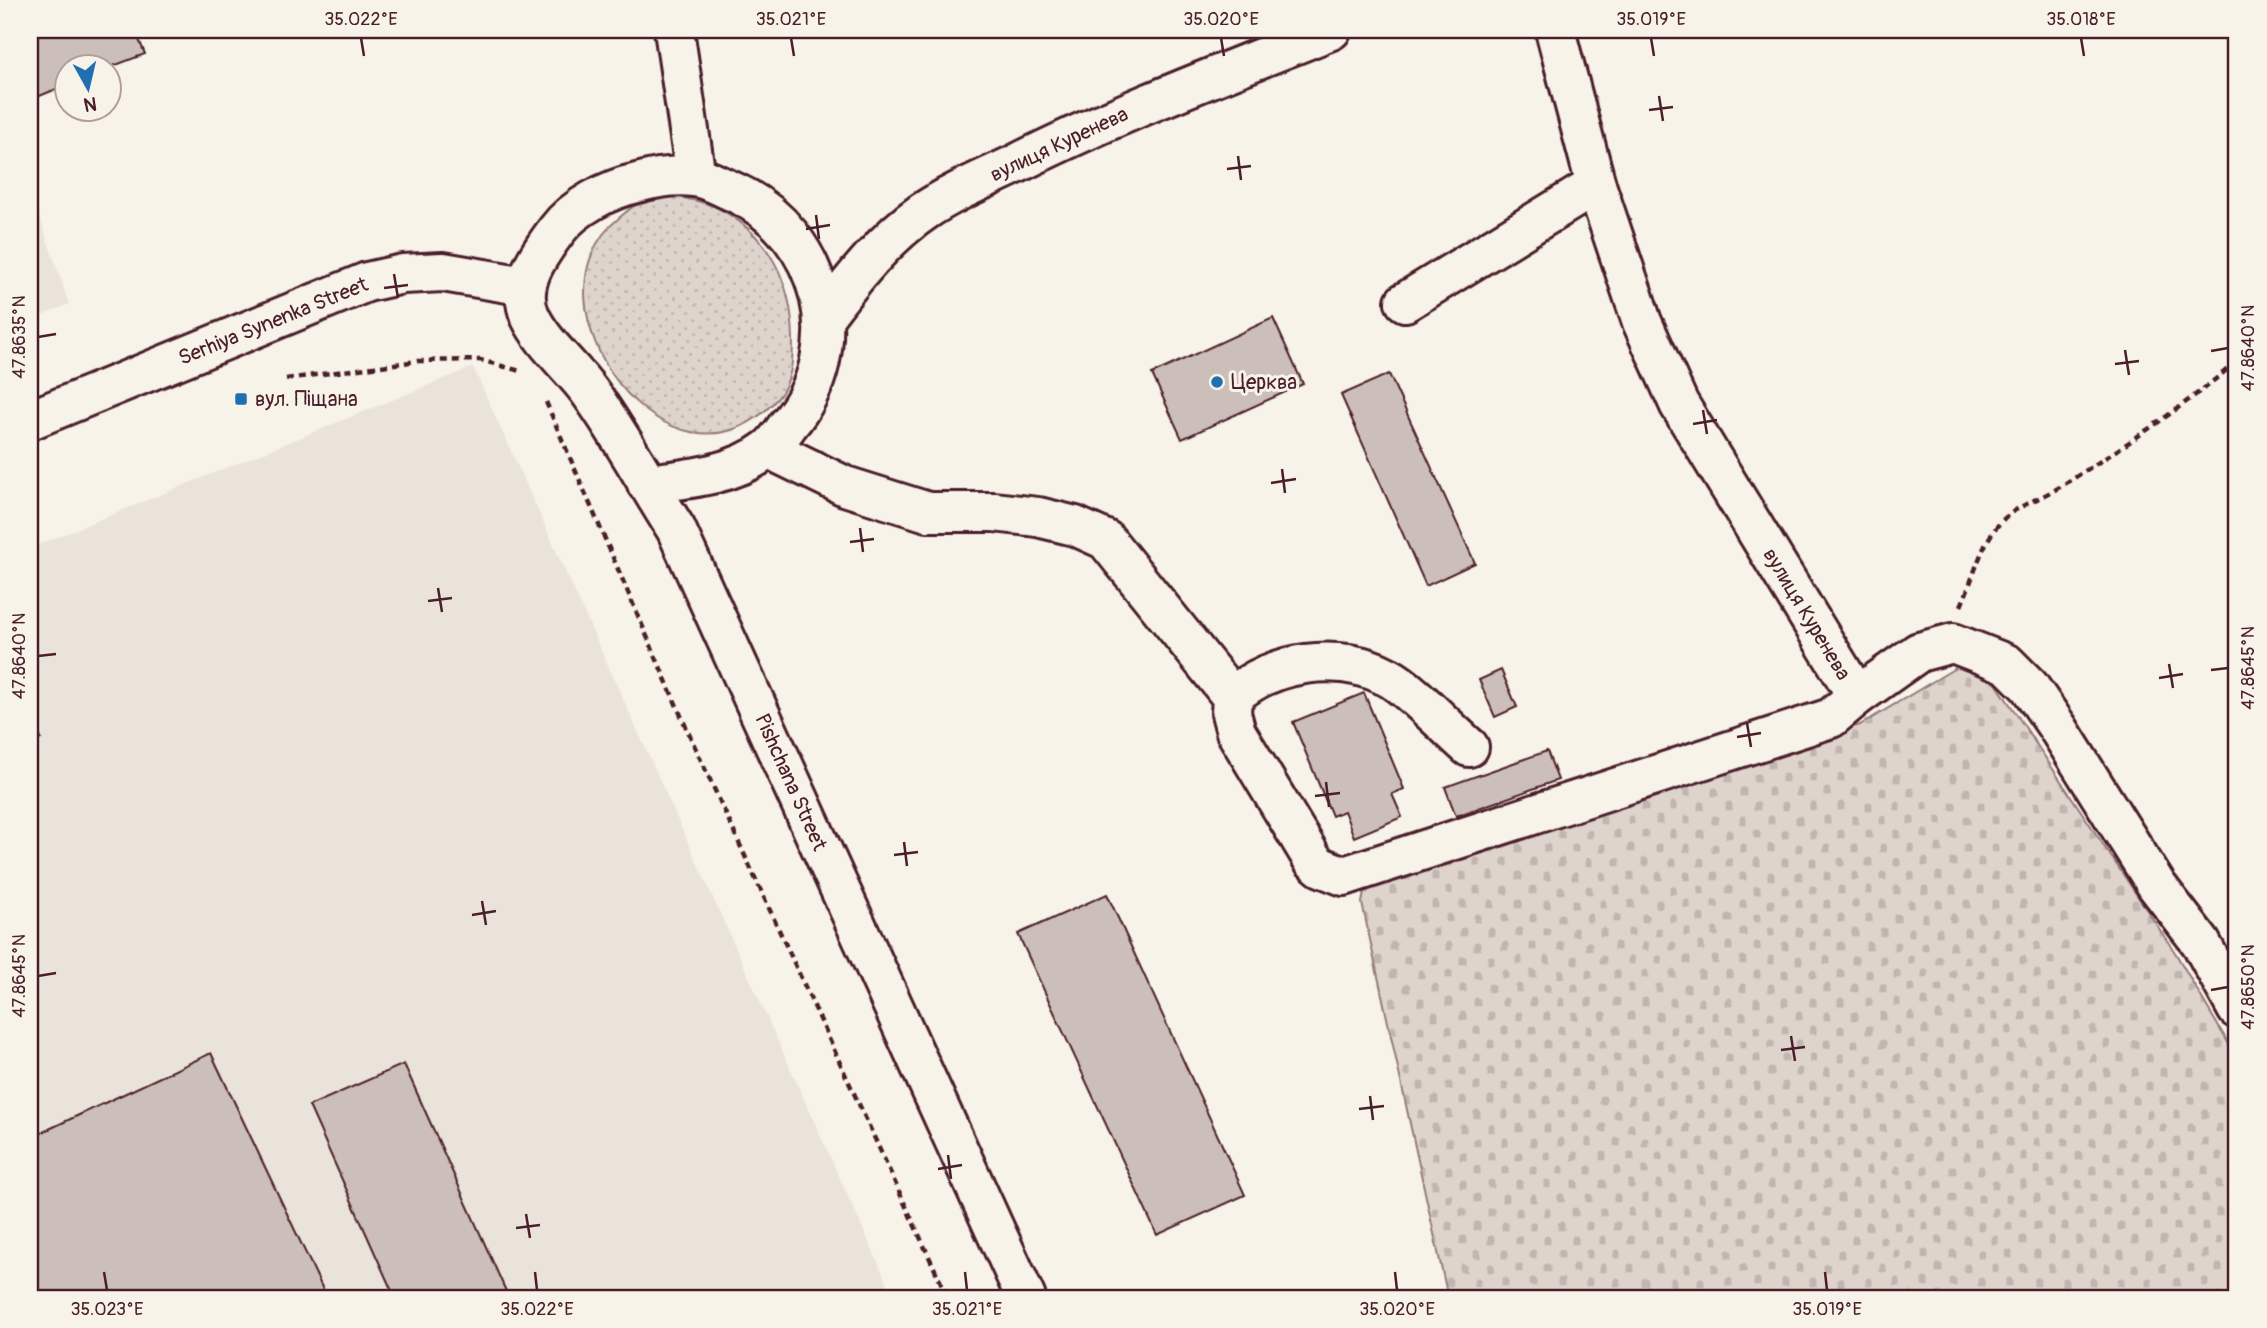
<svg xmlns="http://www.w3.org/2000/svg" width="2267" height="1328" viewBox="0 0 2267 1328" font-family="Pangolin,sans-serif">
<defs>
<pattern id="grass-dots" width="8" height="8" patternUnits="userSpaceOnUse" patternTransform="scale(1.75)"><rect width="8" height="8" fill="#ded4cc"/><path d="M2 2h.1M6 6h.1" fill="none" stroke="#c0b6af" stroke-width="1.8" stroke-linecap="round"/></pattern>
<pattern id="cemetery-stones" width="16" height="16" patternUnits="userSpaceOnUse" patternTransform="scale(1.75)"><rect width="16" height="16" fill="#ded4cc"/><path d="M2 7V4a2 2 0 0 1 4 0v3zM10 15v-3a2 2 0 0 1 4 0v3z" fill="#c0b6af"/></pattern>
</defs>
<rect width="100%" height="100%" fill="#f7f3e8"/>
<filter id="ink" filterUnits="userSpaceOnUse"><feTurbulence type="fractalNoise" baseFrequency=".0143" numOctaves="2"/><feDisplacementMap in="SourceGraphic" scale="14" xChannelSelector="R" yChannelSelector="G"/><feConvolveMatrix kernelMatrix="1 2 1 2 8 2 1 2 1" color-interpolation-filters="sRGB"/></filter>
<g filter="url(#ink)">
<g fill="#eae3da">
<polygon points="30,189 69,304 30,321"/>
<polygon points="473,367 894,1298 30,1298 30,548"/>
</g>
<path fill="url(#grass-dots)" stroke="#947a7c" stroke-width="2" d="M 677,196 C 690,200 706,202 718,208 C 770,235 792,283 793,339 C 793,360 792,382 777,399 C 670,517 516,301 619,218 C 624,214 630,208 636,205 C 648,200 665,199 677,196 Z"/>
<polygon fill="url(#cemetery-stones)" stroke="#947a7c" stroke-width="2" points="1962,664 1991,676 2176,954 2237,1058 2237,1298 1448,1298 1362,903 1368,872 1860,725"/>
<g fill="#ccbfb9" stroke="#4a1f2b" stroke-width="2">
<polygon points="30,30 135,30 145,54 108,68 66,66 66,85 30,100"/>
<polygon points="1273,318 1303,384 1182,439 1152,374"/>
<polygon points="1389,374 1475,563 1426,586 1341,395"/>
<polygon points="1501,670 1517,707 1495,717 1479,680"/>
<polygon points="1364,693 1404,789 1392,794 1402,817 1354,837 1344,811 1332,816 1293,722"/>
<polygon points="30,714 41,739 30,744"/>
<polygon points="1547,751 1558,780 1456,816 1445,787"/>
<polygon points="1107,894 1245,1195 1157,1235 1018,934"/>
<polygon points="211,1053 327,1298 30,1298 30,1138"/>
<polygon points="404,1064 509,1298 395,1298 309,1106"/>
</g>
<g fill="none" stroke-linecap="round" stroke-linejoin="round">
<defs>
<g id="minor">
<polyline points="674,30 696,177"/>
<polyline points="1555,30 1596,185 1642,322 1679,404 1857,696 1919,652 1953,643 2007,664 2029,686 2058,728 2157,886 2201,943 2237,1009"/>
<polyline points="1405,302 1596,185"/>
<path d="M 825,316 C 853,279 885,238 923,212 C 952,192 987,178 1018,163 C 1120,112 1226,72 1331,30"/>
<polyline points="30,420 367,282 403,274 443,272 525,286"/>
<polyline points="769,449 845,486 928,512 994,512 1038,517 1075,526 1106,540 1232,697 1231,713 1236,732 1313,860 1321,867 1344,876 1831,718 1857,696"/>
<path d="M 647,484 C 688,479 734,475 768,449 C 776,443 782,433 788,425 C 853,349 824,233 734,192 C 722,187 707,178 694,177 C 675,175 655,178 637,183 C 609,189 574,207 557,230 C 539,254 516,285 530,316 C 543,344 571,366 589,391 C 621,435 647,484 676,529 L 1026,1298"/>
<path d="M 1232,697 C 1271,661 1340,651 1388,677 C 1410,688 1448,729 1469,747"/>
</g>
</defs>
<use href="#minor" stroke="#4a1f2b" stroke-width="44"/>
<g stroke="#4a1f2b" stroke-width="4.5" stroke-dasharray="7 5" stroke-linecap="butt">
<polyline points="286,379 417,361 480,360 520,371"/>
<polyline points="546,402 689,734 948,1298"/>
<path d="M 1961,606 C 1973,580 1980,546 1999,524 C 2015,505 2042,499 2063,485 C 2123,447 2183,408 2237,361"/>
</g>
<use href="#minor" stroke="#f7f3e8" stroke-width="38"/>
</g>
</g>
<path fill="none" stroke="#4a1f2b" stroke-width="2.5" d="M 361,38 L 364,56M 791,38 L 794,56M 1221,38 L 1224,56M 1651,38 L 1654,56M 2081,38 L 2084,56M 1659,96 L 1663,121M 1649,110 L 1673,107M 1238,156 L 1241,180M 1227,169 L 1251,166M 816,215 L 819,239M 806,229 L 830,225M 394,274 L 398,298M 384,288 L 408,285M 38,337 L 56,334M 2125,350 L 2129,375M 2211,351 L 2228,348M 2115,364 L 2139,361M 1703,410 L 1707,434M 1693,424 L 1717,420M 1282,469 L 1285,493M 1271,483 L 1296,479M 860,528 L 863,552M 850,542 L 874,539M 438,588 L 442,612M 428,601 L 452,598M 38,656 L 56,654M 2169,664 L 2173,688M 2211,670 L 2228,668M 2159,678 L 2183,674M 1747,723 L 1751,747M 1737,737 L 1761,733M 1326,782 L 1329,807M 1315,796 L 1340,793M 904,842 L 907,866M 894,855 L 918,852M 482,901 L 486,925M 472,915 L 496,911M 38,976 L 56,973M 2211,990 L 2228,987M 1791,1036 L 1795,1061M 1781,1050 L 1805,1047M 1370,1096 L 1373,1120M 1359,1109 L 1384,1106M 948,1155 L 951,1179M 938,1169 L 962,1165M 526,1214 L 530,1238M 516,1228 L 540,1225M 104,1272 L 107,1290M 535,1272 L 537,1290M 965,1272 L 967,1290M 1395,1272 L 1397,1290M 1825,1272 L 1827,1290"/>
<g fill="#1f6fb2" stroke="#f7f3e8" stroke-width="2.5">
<circle cx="1217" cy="382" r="7"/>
<rect x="234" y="392" width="14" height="14" rx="3.5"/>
</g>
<g text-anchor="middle" stroke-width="6" stroke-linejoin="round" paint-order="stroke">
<g font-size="21" fill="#4a1f2b" stroke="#f7f3e8">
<text transform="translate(1059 144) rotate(-25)" y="7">вулиця Куренева</text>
<text transform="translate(273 321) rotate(-22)" y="7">Serhiya Synenka Street</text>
<text transform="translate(1807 614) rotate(59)" y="7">вулиця Куренева</text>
<text transform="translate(791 782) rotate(66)" y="7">Pishchana Street</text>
</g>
<g font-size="21" fill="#4a1f2b" stroke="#f7f3e8" text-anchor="start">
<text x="1231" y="389">Церква</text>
<text x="255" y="406">вул. Піщана</text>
</g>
</g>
<rect width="2267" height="1328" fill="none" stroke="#f7f3e8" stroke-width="77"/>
<g transform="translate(88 88) rotate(172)"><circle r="33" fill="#f7f3e8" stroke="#b29e9c" stroke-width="2"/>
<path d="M0-5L12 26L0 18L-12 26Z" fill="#1f6fb2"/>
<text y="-10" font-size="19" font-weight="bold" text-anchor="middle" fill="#4a1f2b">N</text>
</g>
<rect x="38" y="38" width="2190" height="1252" fill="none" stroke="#4a1f2b" stroke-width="2.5"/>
<g font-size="18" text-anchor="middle" fill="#4a1f2b">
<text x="361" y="25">35.022°E</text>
<text x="791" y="25">35.021°E</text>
<text x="1221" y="25">35.020°E</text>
<text x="1651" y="25">35.019°E</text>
<text x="2081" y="25">35.018°E</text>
<text transform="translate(19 337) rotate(-90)" y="6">47.8635°N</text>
<text transform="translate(2248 348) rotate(-90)" y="6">47.8640°N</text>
<text transform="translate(19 656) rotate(-90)" y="6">47.8640°N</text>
<text transform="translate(2248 668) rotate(-90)" y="6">47.8645°N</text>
<text transform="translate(19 976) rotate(-90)" y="6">47.8645°N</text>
<text transform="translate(2248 987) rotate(-90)" y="6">47.8650°N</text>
<text x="107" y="1315">35.023°E</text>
<text x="537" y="1315">35.022°E</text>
<text x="967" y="1315">35.021°E</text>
<text x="1397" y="1315">35.020°E</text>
<text x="1827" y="1315">35.019°E</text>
</g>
</svg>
